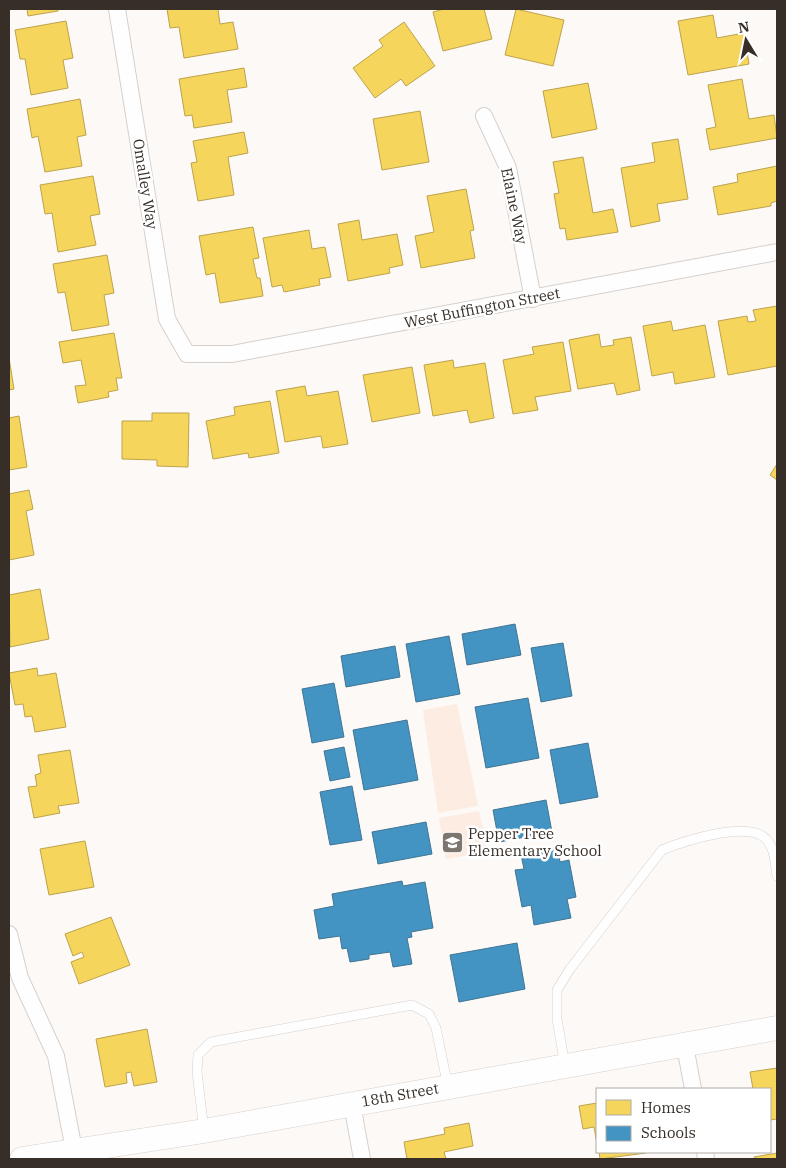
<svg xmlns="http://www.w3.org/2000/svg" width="786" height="1168" viewBox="0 0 786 1168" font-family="'IBM Plex Serif',serif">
<rect width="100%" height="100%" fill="#fcf9f7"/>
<g fill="#fdece2">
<polygon points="457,704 478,806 438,813 423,710"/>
<polygon points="479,811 488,852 446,859 439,818"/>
</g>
<g fill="#f6d55c" stroke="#bda34c">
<polygon points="27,9 58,9 58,11 28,16"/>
<polygon points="167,9 218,9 220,24 233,22 238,49 184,58 179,27 170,28"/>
<polygon points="444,9 484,9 492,39 443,51 433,12"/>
<polygon points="516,9 564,20 553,66 505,55"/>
<polygon points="713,15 717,38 744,33 749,64 688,75 678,21"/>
<polygon points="66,21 73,58 63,60 68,88 31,95 25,59 20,59 15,30"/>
<polygon points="404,22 435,66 406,86 401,79 375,98 353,68 383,46 379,40"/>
<polygon points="244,68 247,87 227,90 232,122 194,128 192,115 185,116 179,79"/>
<polygon points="742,79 749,119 774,115 777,138 710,150 706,129 716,127 708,85"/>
<polygon points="588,83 597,129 552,138 543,91"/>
<polygon points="80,99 86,135 77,137 82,166 45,172 38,136 32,138 27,109"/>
<polygon points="420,111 429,162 382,170 373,119"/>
<polygon points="244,132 248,153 228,157 234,195 198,201 191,163 197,162 193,141"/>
<polygon points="678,139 688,199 657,204 660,221 631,227 621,168 655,162 652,143"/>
<polygon points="583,157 593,213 613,209 618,232 567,240 565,228 560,229 554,194 559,193 553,162"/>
<polygon points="777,166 777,201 771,203 771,206 718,215 713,187 738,182 737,174"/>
<polygon points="93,176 100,214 90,216 96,245 58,252 52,213 45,214 40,185"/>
<polygon points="466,189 474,230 470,231 475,258 421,268 415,236 434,232 427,196"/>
<polygon points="359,220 362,240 397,234 403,265 389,268 390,273 348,281 338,224"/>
<polygon points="253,227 259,258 253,259 257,278 260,278 263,296 220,303 215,273 206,275 199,236"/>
<polygon points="309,230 312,249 325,247 331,277 319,279 320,285 284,292 282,285 272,287 263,238"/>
<polygon points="107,255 114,293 104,295 109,325 72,331 65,292 58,293 53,264"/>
<polygon points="777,306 777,366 728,375 718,321 747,316 748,322 756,321 753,310"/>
<polygon points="671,321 673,331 705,325 715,377 675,384 673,372 652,376 643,326"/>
<polygon points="114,333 122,378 116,378 118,390 108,392 109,397 78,403 75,386 86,385 81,360 63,363 59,342"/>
<polygon points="599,334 601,347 614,345 613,340 631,337 640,390 617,395 614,383 578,389 569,340"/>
<polygon points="563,342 571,391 535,397 538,410 513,414 503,360 534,354 532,347"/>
<polygon points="9,358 14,389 9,390"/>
<polygon points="453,360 454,368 485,363 494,418 470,423 467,410 433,416 424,365"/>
<polygon points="412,367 420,413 372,422 363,375"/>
<polygon points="305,386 307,396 338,391 348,444 323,448 321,436 285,442 276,391"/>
<polygon points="270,401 279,453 249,458 248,453 213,459 206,421 235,415 234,407"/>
<polygon points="152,413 189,413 188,467 157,466 157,460 122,459 122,421 152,421"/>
<polygon points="19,416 27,467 9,470 9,418"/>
<polygon points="777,464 777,480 770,475"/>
<polygon points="29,490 33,509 26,511 34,555 9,560 9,494"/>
<polygon points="40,589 49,639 10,647 9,595"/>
<polygon points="37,668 38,676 56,673 66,727 35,732 32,716 25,717 23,704 15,705 9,673"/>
<polygon points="70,750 79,803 58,806 60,813 34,818 28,787 37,786 35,775 41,773 38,755"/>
<polygon points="85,841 94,887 49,895 40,849"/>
<polygon points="111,917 130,965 79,984 71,962 84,957 82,952 73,956 65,934"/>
<polygon points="147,1029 157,1082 134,1086 131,1072 126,1073 127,1083 105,1087 96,1039"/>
<polygon points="777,1068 777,1119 770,1120 770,1089 753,1089 750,1072"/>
<polygon points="597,1103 597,1144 594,1127 583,1129 579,1106"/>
<polygon points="469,1123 473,1146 444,1152 446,1159 407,1159 404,1142 445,1134 444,1128"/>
<polygon points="599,1152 646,1152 646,1153 600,1159"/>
<polygon points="777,1153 777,1159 755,1159 754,1157"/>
</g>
<g fill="#4393c3" stroke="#407594">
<polygon points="515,624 521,655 467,665 462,634"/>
<polygon points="449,636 460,694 416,702 406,644"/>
<polygon points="563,643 572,696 541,702 531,648"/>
<polygon points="395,646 400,677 346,687 341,656"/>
<polygon points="334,683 344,737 312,743 302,689"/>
<polygon points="528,698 539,758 486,768 475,707"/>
<polygon points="407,720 418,780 364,790 353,730"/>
<polygon points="588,743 598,797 560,804 550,750"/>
<polygon points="344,747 350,777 330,781 324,751"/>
<polygon points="352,786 362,840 330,845 320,792"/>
<polygon points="546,800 552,832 499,842 493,810"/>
<polygon points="426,822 432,854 378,864 372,832"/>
<polygon points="558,848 560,862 569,860 576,897 567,899 571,918 534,925 531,905 522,907 515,870 524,869 521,855"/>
<polygon points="402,881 403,886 425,882 433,928 411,932 412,937 407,938 412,964 393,967 390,952 369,955 369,959 350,962 347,948 342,949 340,936 319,939 314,910 334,906 332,894"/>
<polygon points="517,943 525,989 459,1002 450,955"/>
</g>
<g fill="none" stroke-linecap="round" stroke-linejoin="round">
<defs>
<g id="lane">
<path d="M 565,1066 L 557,1019 L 557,990 L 570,969 L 662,850 C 684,841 748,820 766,839 C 775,848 775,864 777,876"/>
<polyline points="204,1131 197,1072 198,1055 211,1042 412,1005 429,1014 436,1028 448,1087"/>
</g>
<g id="street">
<polyline points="117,9 167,319 187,354 232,354 777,252"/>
<polyline points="484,116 508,168 533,299"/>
<polyline points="9,934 20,978 56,1056 74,1150"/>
<polyline points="685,1046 693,1089"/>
<polyline points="352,1104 362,1159"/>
<polyline points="705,1152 706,1159"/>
</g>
<polyline id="secondary" points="22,1159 204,1131 777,1028"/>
</defs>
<use href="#lane" stroke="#d6d0cc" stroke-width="10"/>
<use href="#street" stroke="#d6d0cc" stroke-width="18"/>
<use href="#secondary" stroke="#d6d0cc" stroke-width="25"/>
<use href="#lane" stroke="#fffefe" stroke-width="9"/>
<use href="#street" stroke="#fffefe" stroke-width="16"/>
<use href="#secondary" stroke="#fffefe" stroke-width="24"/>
</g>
<defs>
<symbol id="school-square" viewBox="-11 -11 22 22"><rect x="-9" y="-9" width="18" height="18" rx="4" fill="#7d7570" stroke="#fff"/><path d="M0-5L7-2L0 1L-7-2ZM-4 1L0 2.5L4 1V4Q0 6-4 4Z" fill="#fff"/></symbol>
</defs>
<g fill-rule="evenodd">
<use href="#school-square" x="440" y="830" width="25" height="25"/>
</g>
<g text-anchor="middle" stroke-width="5" stroke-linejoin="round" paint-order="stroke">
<g font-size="15" fill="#382e28" stroke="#fff">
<text transform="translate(145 184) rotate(81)" y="5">Omalley Way</text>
<text transform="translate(514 206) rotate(78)" y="5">Elaine Way</text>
<text transform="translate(482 308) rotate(-11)" y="5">West Buffington Street</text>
<text transform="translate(400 1095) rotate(-10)" y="5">18th Street</text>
</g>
<g font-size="15" fill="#382e28" stroke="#fff" text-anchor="start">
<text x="468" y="839">Pepper Tree<tspan x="468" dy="17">Elementary School</tspan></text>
</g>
</g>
<rect width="786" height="1168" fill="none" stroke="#382e28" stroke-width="20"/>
<rect x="596" y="1088" width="175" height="65" fill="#ffffff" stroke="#afaba9"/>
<rect x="606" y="1100" width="25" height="15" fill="#f6d55c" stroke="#afaba9"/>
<text x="641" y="1113" font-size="15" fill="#382e28">Homes</text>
<rect x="606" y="1126" width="25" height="15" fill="#4393c3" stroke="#afaba9"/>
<text x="641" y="1138" font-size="15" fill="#382e28">Schools</text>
<g transform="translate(746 40) rotate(350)" stroke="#ffffff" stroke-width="4" paint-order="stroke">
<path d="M0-4L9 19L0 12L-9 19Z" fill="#382e28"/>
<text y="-8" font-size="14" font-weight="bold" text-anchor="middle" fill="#382e28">N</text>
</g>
</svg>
